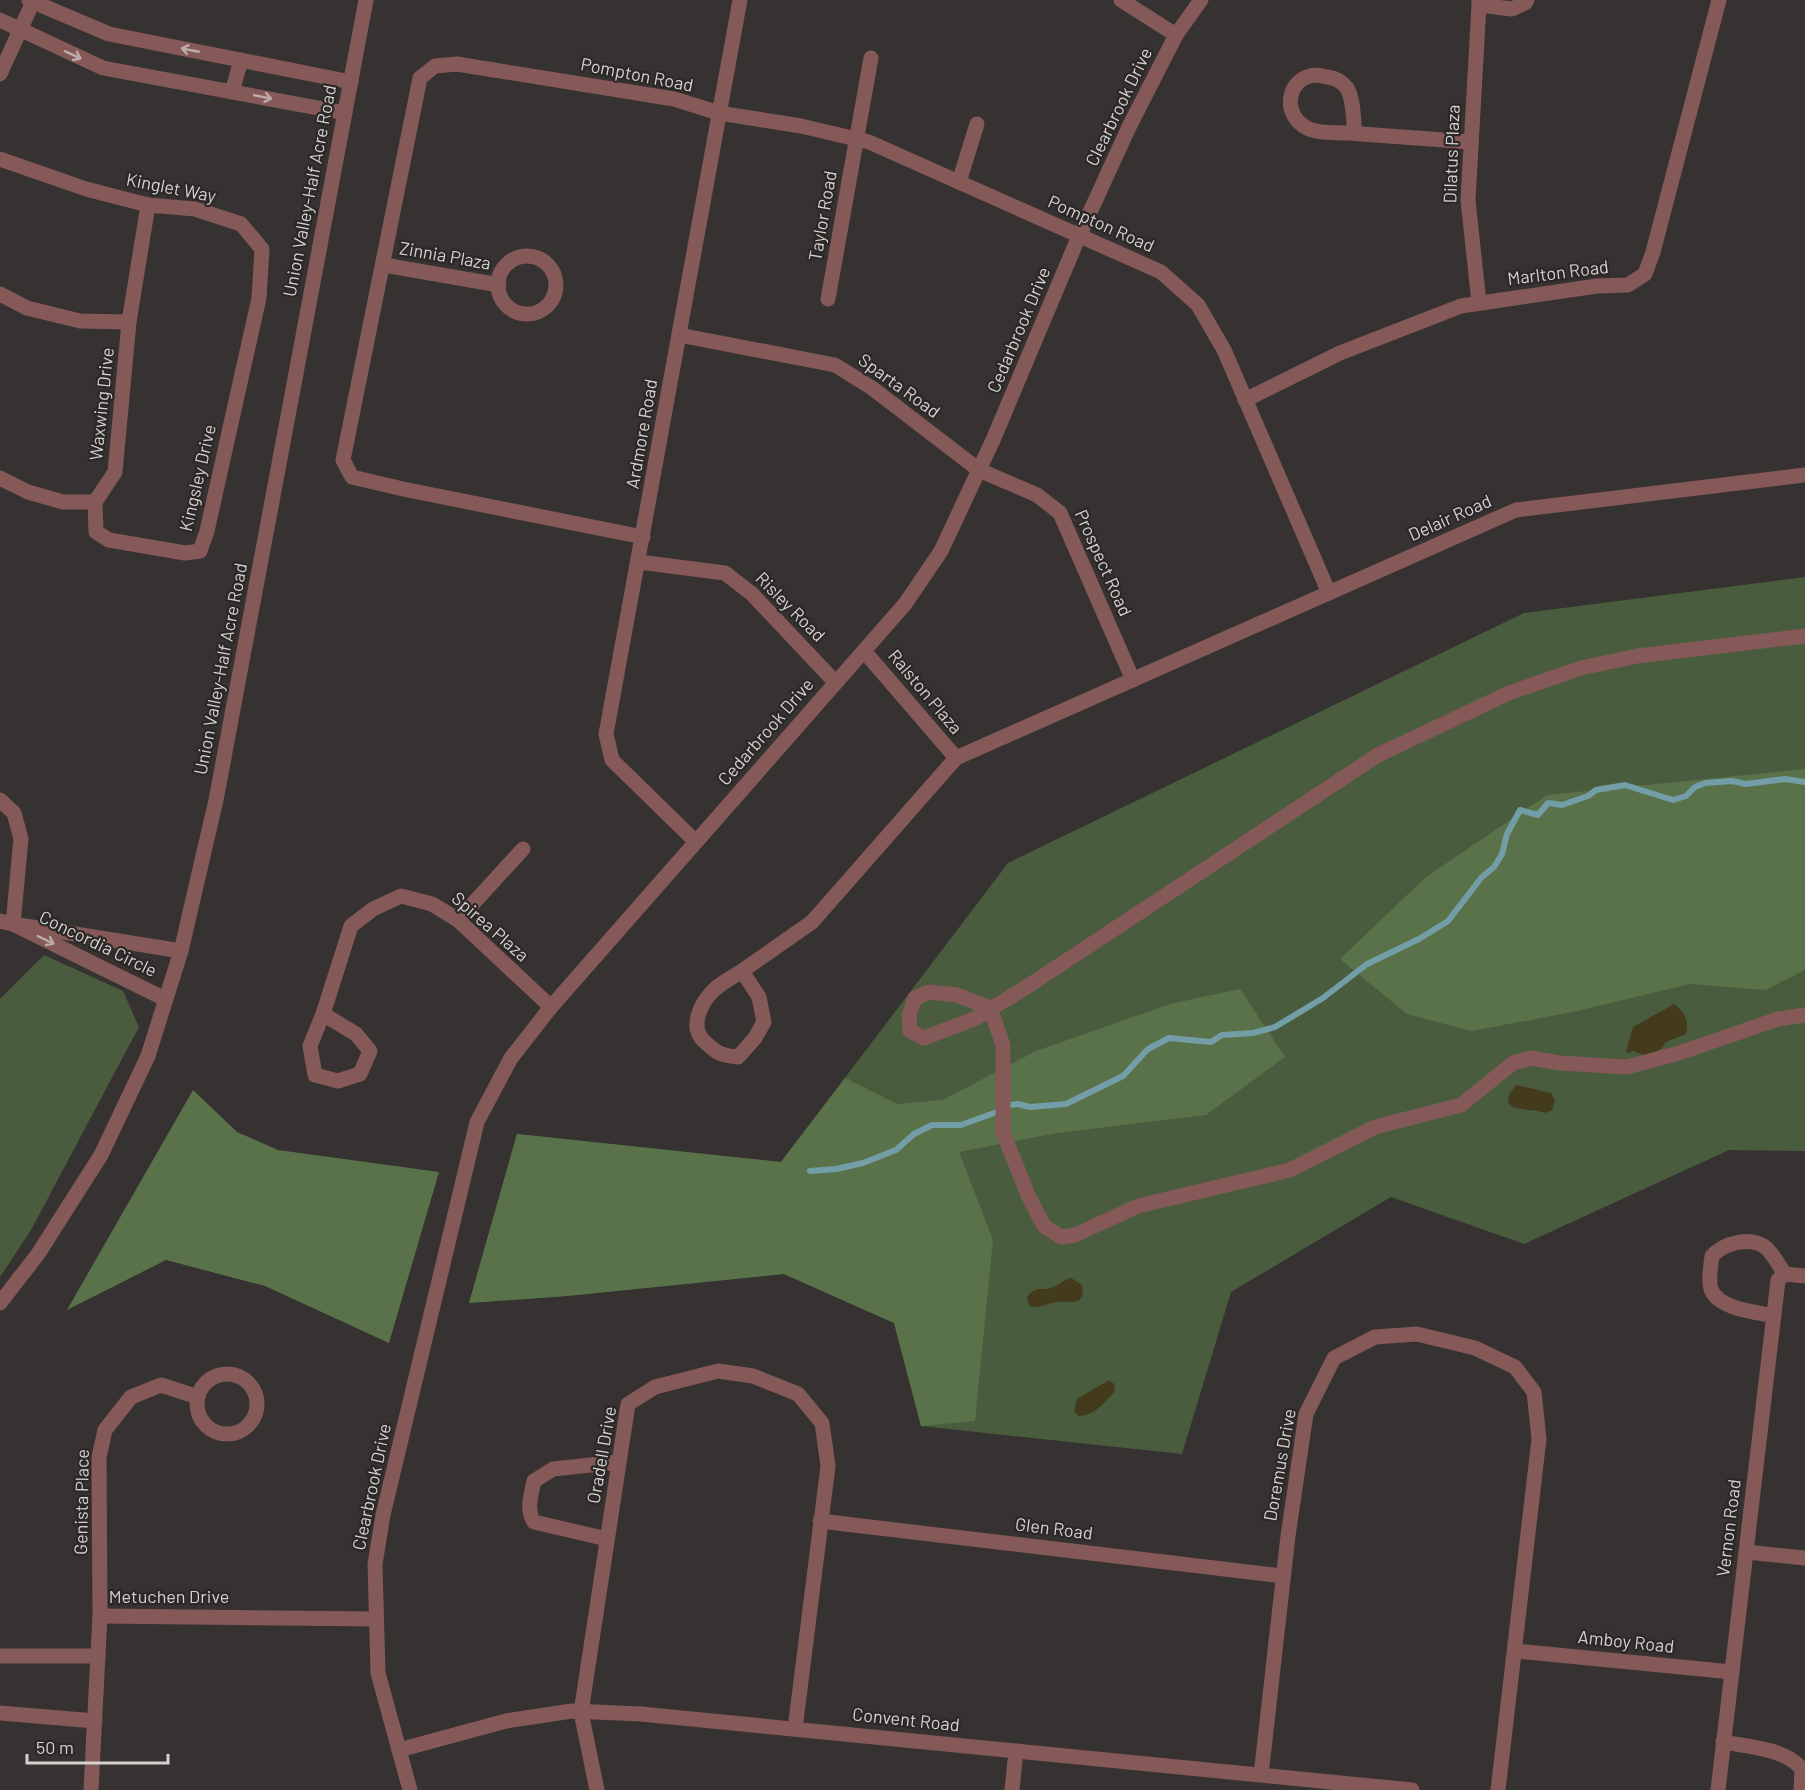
<svg xmlns="http://www.w3.org/2000/svg" width="1805" height="1790" viewBox="0 0 1805 1790" font-family="Barlow,sans-serif">
<rect width="100%" height="100%" fill="#363231"/>
<g fill="#495c3d">
<polygon points="1805,577 1805,1151 1729,1150 1524,1244 1391,1197 1231,1292 1182,1454 921,1426 894,1323 784,1274 567,1296 469,1303 517,1134 781,1162 1008,863 1524,613"/>
<polygon points="44,955 123,991 139,1027 31,1230 0,1277 0,999"/>
</g>
<g fill="#5a7249">
<polygon points="1805,769 1805,970 1765,990 1690,984 1573,1012 1471,1031 1407,1014 1340,959 1426,877 1547,795"/>
<polygon points="1240,989 1285,1057 1206,1115 1057,1133 959,1152 993,1240 975,1421 921,1426 894,1323 784,1274 567,1296 469,1303 517,1134 781,1162 845,1078 897,1104 943,1100 1036,1051 1170,1004"/>
<polygon points="193,1090 237,1132 278,1150 439,1172 389,1343 265,1286 166,1260 67,1310"/>
</g>
<g fill="#433b1b">
<path d="M 1674,1004 C 1683,1011 1690,1020 1686,1034 L 1666,1042 L 1661,1049 L 1646,1056 L 1633,1051 L 1629,1053 L 1626,1052 L 1633,1027 Z"/>
<path d="M 1516,1085 L 1551,1093 L 1555,1100 L 1552,1110 L 1545,1113 C 1532,1107 1491,1115 1516,1085 Z"/>
<path d="M 1071,1278 L 1082,1285 C 1086,1308 1069,1300 1057,1302 C 1047,1303 1040,1309 1029,1306 L 1027,1297 C 1037,1284 1042,1292 1053,1287 C 1060,1285 1064,1279 1071,1278 Z"/>
<path d="M 1109,1380 L 1114,1384 L 1115,1391 C 1104,1403 1095,1416 1078,1416 L 1074,1411 L 1077,1399 Z"/>
</g>
<g fill="none" stroke-linecap="round" stroke-linejoin="round">
<polyline stroke="#739ea7" stroke-width="6" points="810,1171 836,1169 863,1163 896,1150 914,1134 932,1125 961,1125 997,1112 1003,1106 1018,1104 1030,1107 1066,1104 1123,1076 1148,1049 1169,1038 1211,1042 1222,1035 1253,1033 1275,1027 1323,998 1367,964 1419,939 1448,921 1481,878 1494,867 1502,854 1507,834 1520,810 1538,815 1548,803 1562,805 1588,796 1596,790 1625,785 1673,800 1686,796 1695,787 1705,783 1732,781 1746,784 1785,779 1805,782"/>
<g stroke="#845957" stroke-width="15">
<polyline points="29,0 109,34 351,82"/>
<polyline points="1121,0 1176,35"/>
<polyline points="1479,0 1479,5 1512,9 1525,3 1527,0"/>
<polyline points="1479,5 1468,200 1479,303"/>
<polyline points="0,20 103,68 345,113"/>
<polyline points="0,74 33,2"/>
<polyline points="232,92 241,60"/>
<path d="M 1355,133 C 1353,120 1354,100 1347,88 C 1342,82 1336,78 1328,77 C 1322,76 1316,74 1310,76 C 1286,82 1283,116 1307,128 C 1318,134 1336,132 1348,133 C 1389,136 1430,139 1471,142"/>
<polyline points="0,159 86,189 148,205 195,209 241,224 262,249 259,298 207,531 200,551 185,553 109,540 96,532 95,502"/>
<polyline points="959,182 977,124"/>
<circle cx="527" cy="285" r="29"/>
<polyline points="384,265 499,285"/>
<polyline points="0,294 27,308 80,321 129,322"/>
<polyline points="828,299 871,58"/>
<polyline points="679,335 835,365 872,388 979,470 1037,495 1060,513 1133,680"/>
<polyline points="1245,400 1340,353 1461,306 1597,286 1628,285 1645,274 1653,252 1719,0"/>
<polyline points="0,478 28,492 63,502 95,502 115,472 129,322 148,205"/>
<polyline points="643,537 403,489 352,477 343,460 420,78 435,66 457,64 674,99 719,113 801,126 869,142 1161,272 1198,305 1224,350 1329,593"/>
<polyline points="639,562 725,573 752,594 835,682"/>
<polyline points="1805,636 1637,656 1581,668 1509,693 1378,755 1025,988 976,1018 924,1038 910,1031 909,1015 915,998 929,992 957,995 990,1008 1003,1045 1003,1132 1028,1195 1044,1226 1061,1237 1075,1235 1138,1206 1290,1170 1375,1127 1461,1105 1513,1063 1531,1058 1560,1063 1627,1067 1679,1053 1778,1019 1805,1015"/>
<polyline points="864,651 956,758"/>
<polyline points="0,800 14,813 21,839 13,924 0,921"/>
<polyline points="695,841 612,760 606,734 740,0"/>
<polyline points="458,920 523,849"/>
<polyline points="742,971 812,922 956,758 1516,510 1805,475"/>
<path d="M 742,971 L 759,997 L 764,1022 L 755,1038 L 738,1057 C 720,1055 718,1054 705,1042 C 688,1027 701,1002 715,989 C 723,982 733,977 742,971 Z"/>
<polyline points="165,999 13,924 181,951"/>
<polyline points="323,1014 351,926 373,909 401,896 432,904 458,920 551,1007"/>
<polygon points="323,1014 356,1034 370,1051 360,1074 338,1081 315,1075 310,1046"/>
<polyline points="1785,1274 1805,1276"/>
<polyline points="0,1303 38,1254 101,1155 148,1056 181,951 216,800 366,0"/>
<path d="M 1774,1316 C 1756,1312 1718,1309 1711,1289 C 1708,1280 1711,1265 1712,1256 C 1724,1243 1750,1236 1765,1247 C 1773,1253 1779,1266 1785,1274"/>
<circle cx="227" cy="1404" r="30"/>
<polyline points="820,1521 1283,1576"/>
<path d="M 607,1539 L 534,1522 C 526,1509 531,1495 534,1481 L 553,1469 L 619,1462"/>
<polyline points="1746,1552 1805,1558"/>
<polyline points="100,1616 376,1619"/>
<polyline points="1516,1651 1732,1672"/>
<polyline points="0,1656 98,1656"/>
<polyline points="0,1713 95,1721"/>
<path d="M 1723,1742 C 1749,1747 1784,1748 1802,1769 L 1801,1790"/>
<polyline points="399,1750 506,1721 572,1711 641,1714 1412,1790"/>
<polyline points="1261,1775 1288,1536 1306,1414 1334,1358 1375,1337 1417,1334 1475,1348 1515,1367 1534,1392 1539,1439 1498,1790"/>
<polyline points="91,1790 100,1616 99,1457 105,1430 131,1397 161,1385 198,1397"/>
<polyline points="410,1790 378,1673 375,1564 383,1515 477,1122 511,1058 551,1007 905,604 941,551 993,440 1079,236 1129,127 1176,35 1201,0"/>
<polyline points="597,1790 581,1712 628,1404 655,1387 718,1371 753,1376 798,1394 822,1423 828,1466 795,1729"/>
<polyline points="1012,1790 1016,1751"/>
<polyline points="1718,1790 1778,1280 1785,1274"/>
</g>
</g>
<defs><path id="oneway-shaft" d="M-6 0H5M1.5-3L5.5 0L1.5 3" fill="none" stroke-width="1.6" stroke-linecap="round" stroke-linejoin="round" transform="scale(1.5)"/></defs>
<g stroke="#bcadac">
<use href="#oneway-shaft" transform="translate(190 50) rotate(-169)"/>
<use href="#oneway-shaft" transform="translate(73 55) rotate(25)"/>
<use href="#oneway-shaft" transform="translate(263 97) rotate(11)"/>
<use href="#oneway-shaft" transform="translate(46 940) rotate(26)"/>
</g>
<g text-anchor="middle" stroke-width="4.5" stroke-linejoin="round" paint-order="stroke">
<g font-size="18" fill="#d4d1d0" stroke="#2c2827">
<text transform="translate(637 75) rotate(11)" y="6">Pompton Road</text>
<text transform="translate(1119 107) rotate(-64)" y="6">Clearbrook Drive</text>
<text transform="translate(1452 154) rotate(-88)" y="6">Dilatus Plaza</text>
<text transform="translate(171 188) rotate(11)" y="6">Kinglet Way</text>
<text transform="translate(310 191) rotate(-79)" y="6">Union Valley-Half Acre Road</text>
<text transform="translate(823 216) rotate(-80)" y="6">Taylor Road</text>
<text transform="translate(1101 224) rotate(24)" y="6">Pompton Road</text>
<text transform="translate(445 256) rotate(10)" y="6">Zinnia Plaza</text>
<text transform="translate(1558 273) rotate(-7)" y="6">Marlton Road</text>
<text transform="translate(1019 330) rotate(-67)" y="6">Cedarbrook Drive</text>
<text transform="translate(899 386) rotate(36)" y="6">Sparta Road</text>
<text transform="translate(102 404) rotate(-84)" y="6">Waxwing Drive</text>
<text transform="translate(642 434) rotate(-80)" y="6">Ardmore Road</text>
<text transform="translate(198 478) rotate(-77)" y="6">Kingsley Drive</text>
<text transform="translate(1450 518) rotate(-24)" y="6">Delair Road</text>
<text transform="translate(1103 563) rotate(66)" y="6">Prospect Road</text>
<text transform="translate(790 607) rotate(45)" y="6">Risley Road</text>
<text transform="translate(221 669) rotate(-79)" y="6">Union Valley-Half Acre Road</text>
<text transform="translate(925 692) rotate(50)" y="6">Ralston Plaza</text>
<text transform="translate(766 732) rotate(-49)" y="6">Cedarbrook Drive</text>
<text transform="translate(490 927) rotate(41)" y="6">Spirea Plaza</text>
<text transform="translate(98 944) rotate(26)" y="6">Concordia Circle</text>
<text transform="translate(602 1455) rotate(-80)" y="6">Oradell Drive</text>
<text transform="translate(1280 1465) rotate(-80)" y="6">Doremus Drive</text>
<text transform="translate(372 1487) rotate(-78)" y="6">Clearbrook Drive</text>
<text transform="translate(82 1502) rotate(-89)" y="6">Genista Place</text>
<text transform="translate(1729 1528) rotate(-83)" y="6">Vernon Road</text>
<text transform="translate(1054 1529) rotate(7)" y="6">Glen Road</text>
<text x="169" y="1603">Metuchen Drive</text>
<text transform="translate(1626 1642) rotate(6)" y="6">Amboy Road</text>
<text transform="translate(906 1720) rotate(6)" y="6">Convent Road</text>
</g>
</g>
<path d="M27 1754v9h141v-9" fill="none" stroke="#d4d1d0" stroke-width="3"/>
<text x="36" y="1754" font-size="18" fill="#d4d1d0" stroke="#2c2827" stroke-width="4.5" paint-order="stroke">50 m</text>
</svg>
